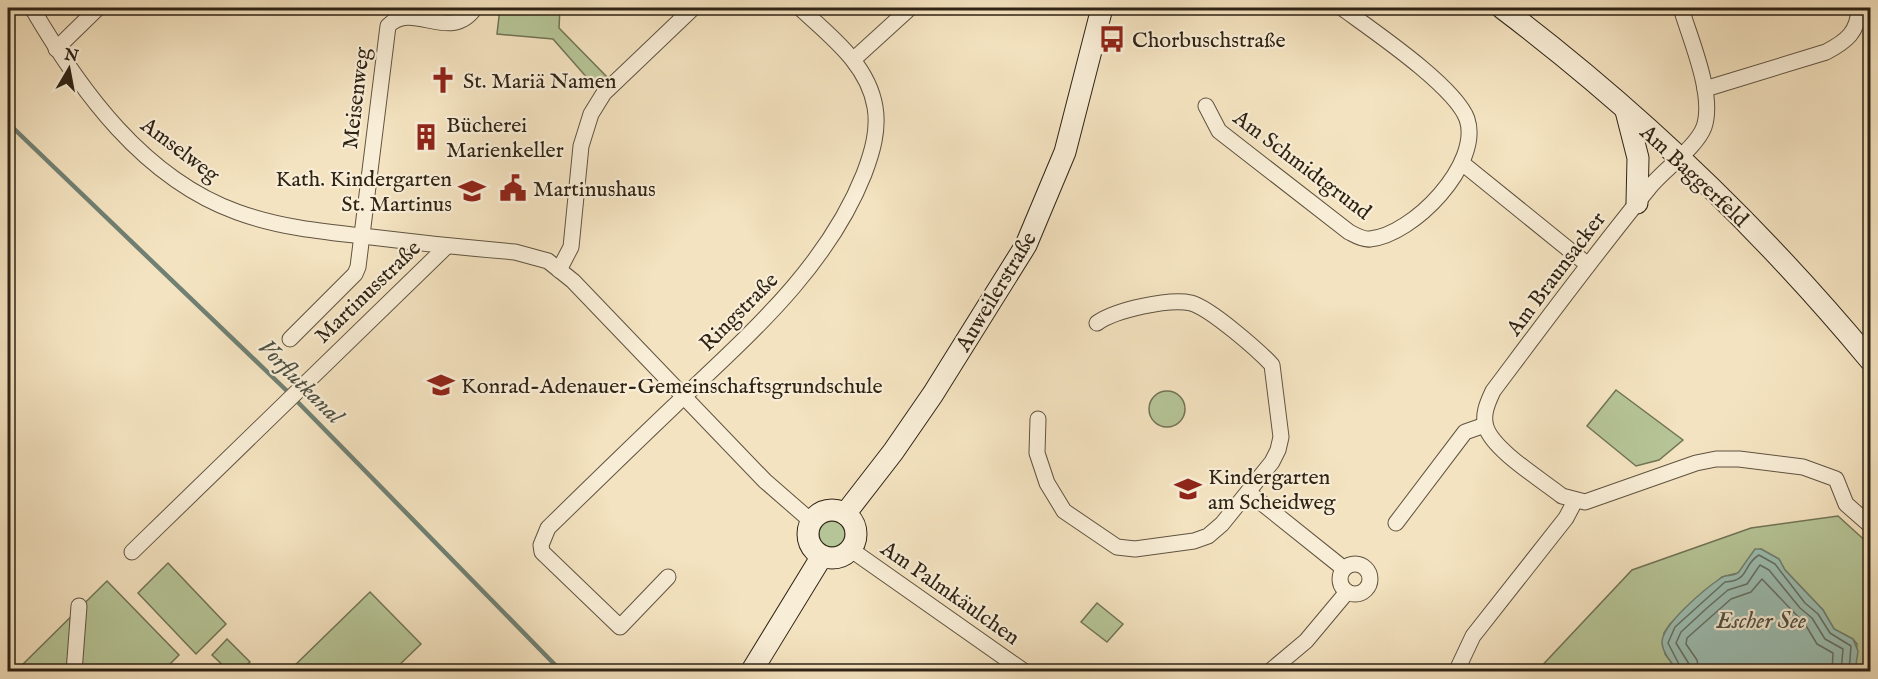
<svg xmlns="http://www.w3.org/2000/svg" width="1878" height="679" viewBox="0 0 1878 679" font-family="'IM FELL English',serif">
<rect width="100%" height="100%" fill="#f4e3c0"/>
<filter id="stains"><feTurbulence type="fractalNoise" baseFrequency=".00333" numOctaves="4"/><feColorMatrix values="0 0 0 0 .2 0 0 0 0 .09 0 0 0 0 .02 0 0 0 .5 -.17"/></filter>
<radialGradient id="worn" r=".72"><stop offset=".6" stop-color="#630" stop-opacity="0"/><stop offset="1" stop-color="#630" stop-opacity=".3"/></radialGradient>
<g fill="#b6c597" stroke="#727456" stroke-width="1.5">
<polygon points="500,8 560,8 559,28 607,77 596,88 553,39 497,34"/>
<polygon points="1616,390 1683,440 1659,460 1636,466 1587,426"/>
<circle cx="1167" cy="409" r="18"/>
<polygon points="1838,516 1870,545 1870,671 1855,671 1857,644 1853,639 1834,629 1823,610 1785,570 1779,559 1761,549 1738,573 1722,577 1670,624 1664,633 1665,654 1678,671 1536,672 1632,570 1751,528"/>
<circle cx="832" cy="534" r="13"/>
<polygon points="168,563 226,624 196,654 138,593"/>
<polygon points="107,581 179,655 163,671 15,672"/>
<polygon points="370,592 421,644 393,671 289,671"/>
<polygon points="1097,603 1123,624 1107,642 1081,622"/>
<polygon points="227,639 250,662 240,671 229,671 212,655"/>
</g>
<path fill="#9cbeb2" stroke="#708073" stroke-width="1.5" d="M 1755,549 L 1761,549 L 1779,559 L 1785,570 L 1823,610 L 1834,629 L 1853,639 L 1858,651 L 1855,671 L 1678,671 C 1672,663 1663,654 1662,643 C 1661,625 1706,588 1721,578 C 1726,574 1732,577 1738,573 Z"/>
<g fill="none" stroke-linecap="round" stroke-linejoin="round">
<g stroke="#657064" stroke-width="1.5">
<path d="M 1683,672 L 1668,643 L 1675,627 L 1725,582 C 1750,581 1742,565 1759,555 L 1775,564 L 1805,603 L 1818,614 L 1830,633 L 1851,646 L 1849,672"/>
<polyline points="1690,672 1689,664 1676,643 1681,632 1707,608 1728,590 1747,584 1760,565 1769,570 1800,608 1812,618 1825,639 1843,649 1841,672"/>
<polyline points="1699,672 1697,660 1686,644 1687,638 1731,599 1751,592 1762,579 1805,624 1817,644 1833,653 1832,672"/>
</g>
<polyline stroke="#708073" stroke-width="4.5" points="8,123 285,389 562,672"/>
<defs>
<g id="street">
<path d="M 32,8 C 80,90 143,178 237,212 C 281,228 325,232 371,237 C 419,243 467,248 515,252 L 548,261 L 573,281 L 765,481 L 811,521"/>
<path d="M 1681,8 C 1690,39 1715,95 1704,127 C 1696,148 1663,170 1649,188 C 1595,254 1544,323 1493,391 C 1488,402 1482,414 1486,427 C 1493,450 1542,480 1562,496 L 1585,502 L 1696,463 L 1716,459 L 1739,459 L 1803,467 L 1836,479 L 1846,504 L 1870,525"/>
<polyline points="56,49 98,8"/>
<polyline points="854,59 910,8"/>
<path d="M 1705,89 L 1826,52 C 1847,41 1858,32 1859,8"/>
<path d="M 1206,106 L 1219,131 L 1349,232 C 1355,235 1363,240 1370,239 C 1413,235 1482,164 1467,119 C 1455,86 1372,30 1342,8"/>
<polyline points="1462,163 1588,265"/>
<polyline points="559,270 571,247 581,146 591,114 604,93 693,8"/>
<path d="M 290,339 L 355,274 L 358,267 L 388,26 C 413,0 450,44 475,8"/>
<path d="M 1038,419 L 1037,453 L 1047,483 L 1064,511 L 1117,547 L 1135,549 L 1194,541 L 1208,536 L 1222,524 L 1272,462 L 1278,450 L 1281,437 L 1272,365 C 1258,350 1210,308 1191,303 C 1169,298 1115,310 1097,323"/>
<polyline points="1248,492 1343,568"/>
<polyline points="1396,523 1465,432 1485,425"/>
<polyline points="850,549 1025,672"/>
<polyline points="132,552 447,246"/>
<circle cx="1355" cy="579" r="15"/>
<path d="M 668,577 L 620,627 L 542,552 L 541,545 L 548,528 C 589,488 631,447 672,408 C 745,338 826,270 864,174 C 872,153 879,130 875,107 C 868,64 830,36 800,8"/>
<polyline points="1457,670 1473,636 1566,518 1575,501"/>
<polyline points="74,672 79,606"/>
<polyline points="1269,672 1306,641 1347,592"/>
</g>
<g id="secondary">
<path d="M 1502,8 C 1638,111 1762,230 1870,360"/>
<polyline points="1626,111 1638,158 1637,203"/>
<circle cx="832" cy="534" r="24"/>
<polyline points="845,514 893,452 933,394 1026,245 1065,152 1102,8"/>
<polyline points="751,672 822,556"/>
</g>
</defs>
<use href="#street" stroke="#605340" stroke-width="17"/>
<use href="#secondary" stroke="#2e2315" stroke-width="23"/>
<use href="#street" stroke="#f8edd6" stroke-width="15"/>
<use href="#secondary" stroke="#f8edd6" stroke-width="21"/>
</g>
<defs>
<symbol id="bus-bare" viewBox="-9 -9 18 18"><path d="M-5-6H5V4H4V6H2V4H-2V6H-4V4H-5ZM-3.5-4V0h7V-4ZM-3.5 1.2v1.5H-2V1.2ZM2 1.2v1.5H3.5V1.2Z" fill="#8f2418" stroke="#f8edd6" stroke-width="2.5" paint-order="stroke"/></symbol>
<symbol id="church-bare" viewBox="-9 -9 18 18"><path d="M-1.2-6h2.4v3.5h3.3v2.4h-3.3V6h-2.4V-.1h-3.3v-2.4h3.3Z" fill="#8f2418" stroke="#f8edd6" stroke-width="2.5" paint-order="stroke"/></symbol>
<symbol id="building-bare" viewBox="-9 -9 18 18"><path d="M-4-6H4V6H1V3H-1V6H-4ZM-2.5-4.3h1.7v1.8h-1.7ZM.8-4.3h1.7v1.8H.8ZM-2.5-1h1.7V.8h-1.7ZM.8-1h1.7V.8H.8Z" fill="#8f2418" stroke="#f8edd6" stroke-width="2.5" paint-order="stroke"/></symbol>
<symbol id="civic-bare" viewBox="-9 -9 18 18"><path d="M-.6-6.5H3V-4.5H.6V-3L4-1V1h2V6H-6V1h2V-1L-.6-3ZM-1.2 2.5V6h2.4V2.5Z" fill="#8f2418" stroke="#f8edd6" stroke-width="2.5" paint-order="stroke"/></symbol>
<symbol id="school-bare" viewBox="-9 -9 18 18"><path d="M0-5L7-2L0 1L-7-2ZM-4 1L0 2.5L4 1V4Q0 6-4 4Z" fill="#8f2418" stroke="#f8edd6" stroke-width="2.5" paint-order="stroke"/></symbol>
</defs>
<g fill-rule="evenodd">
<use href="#bus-bare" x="1093" y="20" width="38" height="38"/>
<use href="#church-bare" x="424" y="61" width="38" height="38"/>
<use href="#building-bare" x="407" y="118" width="38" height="38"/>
<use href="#civic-bare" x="494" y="169" width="38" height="38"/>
<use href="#school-bare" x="453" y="172" width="38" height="38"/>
<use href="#school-bare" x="422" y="366" width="38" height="38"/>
<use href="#school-bare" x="1169" y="470" width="38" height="38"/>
</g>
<g text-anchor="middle" stroke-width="4.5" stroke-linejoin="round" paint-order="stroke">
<g font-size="22" fill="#2e2315" stroke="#f8edd6" text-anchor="start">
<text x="1132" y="47">Chorbuschstraße</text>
<text x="463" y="88">St. Mariä Namen</text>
<text x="446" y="132">Bücherei<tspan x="446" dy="25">Marienkeller</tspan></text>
<text x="452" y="186" text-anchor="end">Kath. Kindergarten<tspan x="452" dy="25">St. Martinus</tspan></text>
<text x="533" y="196">Martinushaus</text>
<text x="461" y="393">Konrad-Adenauer-Gemeinschaftsgrundschule</text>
<text x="1208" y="484">Kindergarten<tspan x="1208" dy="25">am Scheidweg</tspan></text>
</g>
<g font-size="22" fill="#2e2315" stroke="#f8edd6">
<text transform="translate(355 98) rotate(-83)" y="8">Meisenweg</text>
<text transform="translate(181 149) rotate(37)" y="8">Amselweg</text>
<text transform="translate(1303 164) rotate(37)" y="8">Am Schmidtgrund</text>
<text transform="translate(1695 175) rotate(43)" y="8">Am Baggerfeld</text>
<text transform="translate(1555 273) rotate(-53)" y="8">Am Braunsacker</text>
<text transform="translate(367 291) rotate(-44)" y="8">Martinusstraße</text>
<text transform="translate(995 291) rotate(-59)" y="8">Auweilerstraße</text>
<text transform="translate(738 311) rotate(-45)" y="8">Ringstraße</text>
<text transform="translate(951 592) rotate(35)" y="8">Am Palmkäulchen</text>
</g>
<g font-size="24" font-style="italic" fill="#4f5244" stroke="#f8edd6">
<text transform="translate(301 381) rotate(45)" y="8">Vorflutkanal</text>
<text x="1761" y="628">Escher See</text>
</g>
</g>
<rect width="1878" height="679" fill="none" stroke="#f4e3c0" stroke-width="30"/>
<rect x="9" y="9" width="1860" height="661" fill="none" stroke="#2e2315" stroke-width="3"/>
<rect x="15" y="15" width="1848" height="649" fill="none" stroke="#2e2315" stroke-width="1.5"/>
<g transform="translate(69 69) rotate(10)" stroke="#f8edd6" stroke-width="4.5" paint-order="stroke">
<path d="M0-4.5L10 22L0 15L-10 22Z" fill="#2e2315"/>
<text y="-9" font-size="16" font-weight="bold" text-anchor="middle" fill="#2e2315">N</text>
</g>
<rect width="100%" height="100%" filter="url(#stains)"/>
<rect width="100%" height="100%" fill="url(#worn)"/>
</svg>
